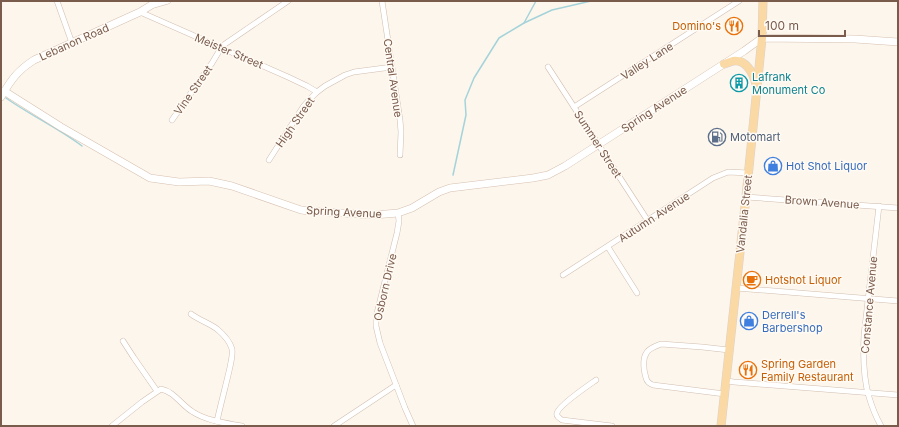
<svg xmlns="http://www.w3.org/2000/svg" width="899" height="427" viewBox="0 0 899 427" font-family="Inter,sans-serif">
<rect width="100%" height="100%" fill="#fdf6ec"/>
<g fill="none" stroke-linecap="round" stroke-linejoin="round">
<g stroke="#a5d3da" stroke-width="1.5">
<polyline points="524,23 552,10 591,1"/>
<path d="M 6,98 C 30,115 58,128 82,146"/>
<polyline points="453,175 466,115 465,100 474,78 499,38 524,23 536,1"/>
</g>
<defs>
<g id="street">
<polyline points="57,1 72,43"/>
<polyline points="382,1 400,120 401,132 400,155"/>
<polyline points="154,5 168,1"/>
<polyline points="140,12 288,77 307,86 317,92"/>
<polyline points="548,67 648,221"/>
<polyline points="574,107 739,1"/>
<polyline points="172,120 212,63 221,48 225,44 288,1"/>
<polyline points="269,160 303,107 310,99 317,92 325,86 345,75 354,72 392,67"/>
<polyline points="746,197 898,208"/>
<path d="M 879,206 L 864,335 C 863,355 863,377 869,397 C 872,407 876,417 881,426"/>
<polyline points="398,213 399,221 397,233 376,317 376,326 380,343 405,408 413,426"/>
<polyline points="608,247 637,293"/>
<polyline points="563,275 713,178 728,172 749,173"/>
<polyline points="736,288 898,301"/>
<path d="M 191,314 C 199,320 209,323 217,329 C 223,334 230,342 232,349 C 233,354 231,362 230,367 C 226,385 221,403 217,421"/>
<polyline points="123,341 134,358 157,391"/>
<path d="M 596,380 C 589,385 559,405 557,413 C 556,416 559,418 562,420 L 612,426"/>
<polyline points="726,381 734,382 898,395"/>
<path d="M 725,394 L 653,385 C 650,384 647,382 646,378 C 644,371 642,359 647,352 C 650,348 656,346 661,344 L 702,347 L 729,350"/>
<path d="M 112,426 L 142,402 L 161,389 C 175,392 181,405 193,412 C 207,421 226,423 242,426"/>
<polyline points="334,426 396,385"/>
</g>
<g id="secondary">
<polyline points="4,91 61,127 150,178 179,182 209,181 232,186 301,210 309,211 374,215 398,213 412,208 439,192 450,188 533,178 548,175 565,166 744,51 762,38 855,39 898,42"/>
<path d="M 1,97 C 11,80 17,71 34,60 L 140,12 L 158,1"/>
</g>
<g id="primary">
<path d="M 724,64 C 727,63 730,62 733,61 C 746,59 753,73 756,84"/>
<polyline points="721,426 746,197 762,38 763,1"/>
</g>
</defs>
<use href="#street" stroke="#d1beb0" stroke-width="6"/>
<use href="#secondary" stroke="#d6c0b0" stroke-width="8"/>
<use href="#primary" stroke="#dad1cd" stroke-width="9"/>
<use href="#street" stroke="#fff" stroke-width="5"/>
<use href="#secondary" stroke="#fff" stroke-width="7"/>
<use href="#primary" stroke="#fbd9a5" stroke-width="8"/>
</g>
<defs>
<symbol id="restaurant-ring" viewBox="-11 -11 22 22"><circle r="9.5" fill="#fffaf3" stroke="#e8710a" stroke-width="1.5"/><path d="M-5-6h1v4h1v-4h1v4h1v-4h1v5L-1.5 .5V6h-2V.5L-5-1ZM5-6V6H3V1.5H1.5Q1.5-4 5-6Z" fill="#e8710a"/></symbol>
<symbol id="building-ring" viewBox="-11 -11 22 22"><circle r="9.5" fill="#fffaf3" stroke="#0f9aa8" stroke-width="1.5"/><path d="M-4-6H4V6H1V3H-1V6H-4ZM-2.5-4.3h1.7v1.8h-1.7ZM.8-4.3h1.7v1.8H.8ZM-2.5-1h1.7V.8h-1.7ZM.8-1h1.7V.8H.8Z" fill="#0f9aa8"/></symbol>
<symbol id="fuel-ring" viewBox="-11 -11 22 22"><circle r="9.5" fill="#fffaf3" stroke="#5c6f8a" stroke-width="1.5"/><path d="M-5.5-6h7V0h2V4h1.3V-2.5L3-4.5l.8-.8L6-3V5H2.5V1h-1V6h-7ZM-4.2-4.7v3.2H.2V-4.7Z" fill="#5c6f8a"/></symbol>
<symbol id="shop-ring" viewBox="-11 -11 22 22"><circle r="9.5" fill="#fffaf3" stroke="#3f7fe0" stroke-width="1.5"/><path d="M-5-2.5h2.3a2.7 3.5 0 0 1 5.4 0H5L5.5 6h-11ZM-1.5-2.5h3a1.5 2.3 0 0 0-3 0Z" fill="#3f7fe0"/></symbol>
<symbol id="cafe-ring" viewBox="-11 -11 22 22"><circle r="9.5" fill="#fffaf3" stroke="#e8710a" stroke-width="1.5"/><path d="M-5.5-4.5H6V0H3Q3 3.5 0 3.5H-2.5Q-5.5 3.5-5.5 0ZM3-3.2v2h1.7v-2ZM-6 4.5H4V6H-6Z" fill="#e8710a"/></symbol>
</defs>
<g fill-rule="evenodd">
<use href="#restaurant-ring" x="724" y="16" width="20" height="20"/>
<use href="#building-ring" x="729" y="73" width="20" height="20"/>
<use href="#fuel-ring" x="707" y="127" width="20" height="20"/>
<use href="#shop-ring" x="763" y="156" width="20" height="20"/>
<use href="#cafe-ring" x="742" y="270" width="20" height="20"/>
<use href="#shop-ring" x="739" y="311" width="20" height="20"/>
<use href="#restaurant-ring" x="738" y="360" width="20" height="20"/>
</g>
<g text-anchor="middle" stroke-width="3" stroke-linejoin="round" paint-order="stroke">
<g font-size="11" fill="#c56008" stroke="#fffaf3" text-anchor="start">
<text x="721" y="30" text-anchor="end">Domino's</text>
<text x="765" y="284">Hotshot Liquor</text>
<text x="761" y="368">Spring Garden<tspan x="761" dy="13">Family Restaurant</tspan></text>
</g>
<g font-size="11" fill="#7a5c4d" stroke="#fffaf3">
<text transform="translate(74 42) rotate(-24)" y="4">Lebanon Road</text>
<text transform="translate(229 51) rotate(23)" y="4">Meister Street</text>
<text transform="translate(647 61) rotate(-33)" y="4">Valley Lane</text>
<text transform="translate(393 78) rotate(82)" y="4">Central Avenue</text>
<text transform="translate(193 90) rotate(-55)" y="4">Vine Street</text>
<text transform="translate(654 109) rotate(-33)" y="4">Spring Avenue</text>
<text transform="translate(295 122) rotate(-55)" y="4">High Street</text>
<text transform="translate(598 144) rotate(57)" y="4">Summer Street</text>
<text transform="translate(822 202) rotate(4)" y="4">Brown Avenue</text>
<text transform="translate(344 212) rotate(3)" y="4">Spring Avenue</text>
<text transform="translate(744 214) rotate(-84)" y="4">Vandalia Street</text>
<text transform="translate(654 217) rotate(-33)" y="4">Autumn Avenue</text>
<text transform="translate(385 287) rotate(-77)" y="4">Osborn Drive</text>
<text transform="translate(869 305) rotate(-85)" y="4">Constance Avenue</text>
</g>
<g font-size="11" fill="#0d838f" stroke="#fffaf3" text-anchor="start">
<text x="752" y="81">Lafrank<tspan x="752" dy="13">Monument Co</tspan></text>
</g>
<g font-size="11" fill="#4e5e75" stroke="#fffaf3" text-anchor="start">
<text x="730" y="141">Motomart</text>
</g>
<g font-size="11" fill="#366cbe" stroke="#fffaf3" text-anchor="start">
<text x="786" y="170">Hot Shot Liquor</text>
<text x="762" y="319">Derrell's<tspan x="762" dy="13">Barbershop</tspan></text>
</g>
</g>
<rect width="899" height="427" fill="none" stroke="#7a5c4d" stroke-width="4"/>
<path d="M759 30v6h86v-6" fill="none" stroke="#7a5c4d" stroke-width="2"/>
<text x="765" y="30" font-size="12" fill="#7a5c4d" stroke="#fffaf3" stroke-width="3" paint-order="stroke">100 m</text>
</svg>
